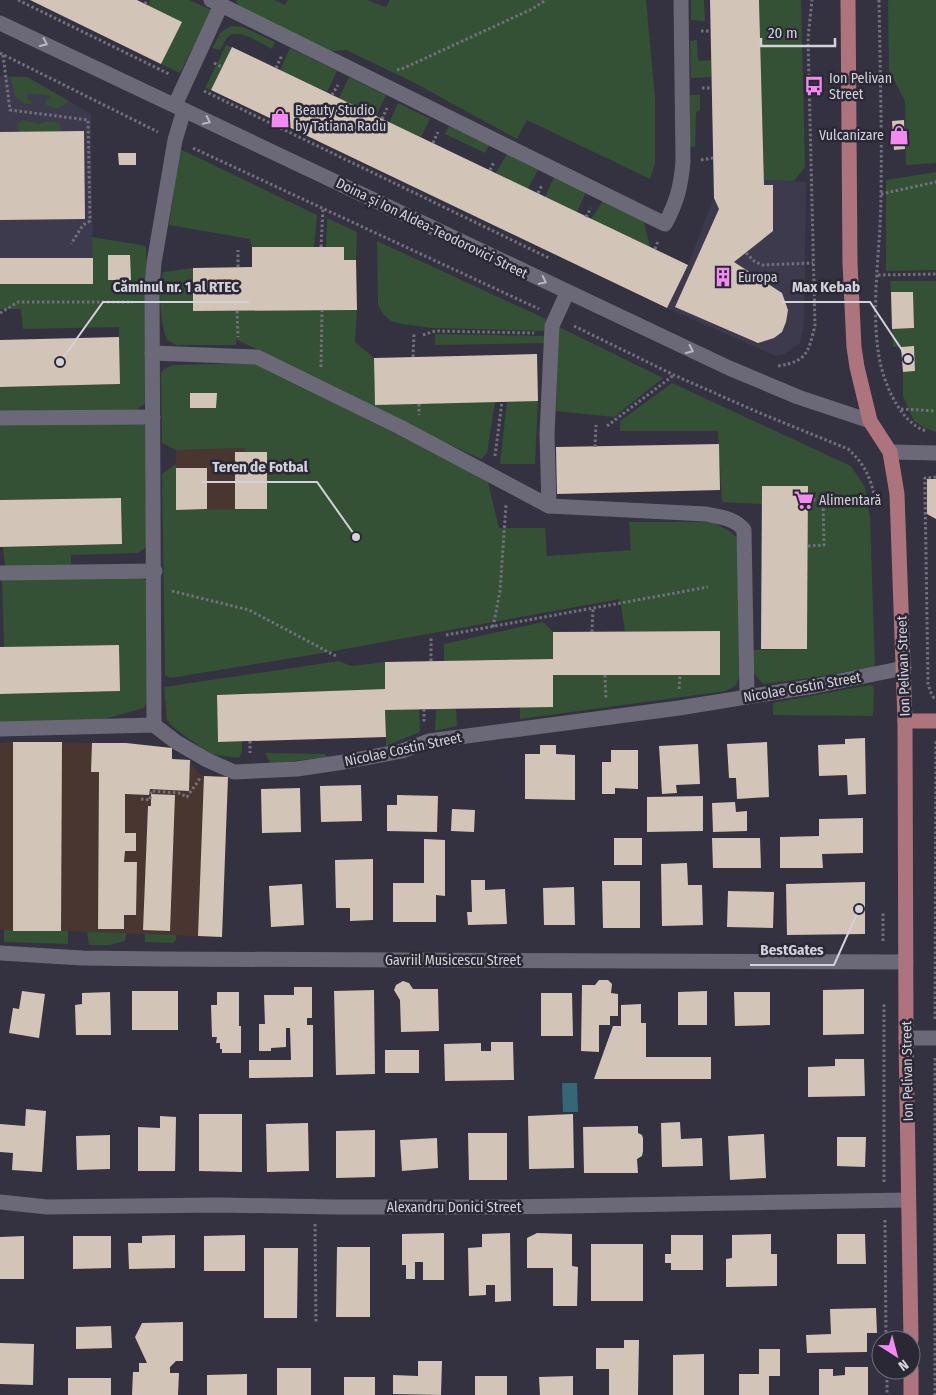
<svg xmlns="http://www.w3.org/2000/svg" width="936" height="1395" viewBox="0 0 936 1395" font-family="'Fira Sans Condensed',sans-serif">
<rect width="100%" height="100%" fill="#343240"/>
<g fill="#3d3a4e">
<polygon points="0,76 27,77 91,114 93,284 0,284"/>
<polygon points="764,180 806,182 804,324 800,343 784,354 776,356 667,308 688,265 714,198 764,197"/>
</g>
<g fill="#4a3630">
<polygon points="246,448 245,452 267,509 176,510 176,450"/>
<polygon points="13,742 126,743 172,748 172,759 190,760 197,772 204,776 228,777 222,937 61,931 0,930 0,743"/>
</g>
<g fill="#345035">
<polygon points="150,0 189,0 212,10 180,73 161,64 181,22 148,6"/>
<polygon points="236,0 274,0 285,5 288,0 367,0 386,7 390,0 646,0 655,98 655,164 650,179 527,120 517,139 413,82 346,50 333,51 319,49 238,7"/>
<polygon points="691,0 704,0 705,21 691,20"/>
<polygon points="759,0 801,0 805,167 794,181 764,180"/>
<polygon points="888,0 936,0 936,163 906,165 905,101 889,70"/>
<path d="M 231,26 L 243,27 L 275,42 L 272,49 C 261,44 240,28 229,36 C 225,39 223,45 220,50 L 212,48 L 221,32 Z"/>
<polygon points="697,40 698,61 711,60 711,77 691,78 690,41"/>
<polygon points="226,45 232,47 211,90 205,88"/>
<polygon points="290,48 337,71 327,92 280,70"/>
<path d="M 11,77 L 27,77 L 69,101 C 62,109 54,110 45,104 L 47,99 L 50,99 L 50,95 L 27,94 L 28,100 L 31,100 L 32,104 C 16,105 13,91 11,77 Z"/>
<polygon points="349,77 386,95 376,116 339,98"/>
<polygon points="690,95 700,95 700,110 696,112 695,147 690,146"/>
<polygon points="398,103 430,119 421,137 389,123"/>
<path d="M 23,120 L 40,124 C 47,120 53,120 60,124 L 61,131 L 18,132 L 18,124 Z"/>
<polygon points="449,126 489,145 485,153 445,134"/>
<polygon points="180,149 317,215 314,247 252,247 250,239 169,225"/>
<polygon points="507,154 538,170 527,190 496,173"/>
<polygon points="936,172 936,270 886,271 886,180"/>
<polygon points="554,177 586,192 577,212 545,197"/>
<polygon points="603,201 644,222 650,247 591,219"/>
<polygon points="327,218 357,232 356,260 344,260 344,247 326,247"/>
<polygon points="92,237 146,246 147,402 136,410 0,412 0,387 120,384 119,327 23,329 21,309 0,309 0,284 93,284"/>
<polygon points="377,241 546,319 544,331 432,328 402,324 391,321 383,314 378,305"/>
<path d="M 193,268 L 193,311 L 357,310 L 355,342 L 374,358 L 375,404 L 495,402 L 487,453 L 481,459 L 356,401 L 312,377 L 236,339 L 236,345 L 176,345 L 167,340 C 160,322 158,291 163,272 Z"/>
<polygon points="890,281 936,281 936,432 925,428 914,421 903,396 903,372 915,371 914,346 893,347 892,329 914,328 913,292 891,292"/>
<polygon points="559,327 663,378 614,417 556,411"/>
<polygon points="435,334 545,336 545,343 435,345"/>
<polygon points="257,363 454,462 488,482 499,528 545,528 547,556 631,550 629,522 713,522 731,532 738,539 739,678 736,685 726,691 520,719 520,707 553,707 553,675 720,674 720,631 625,631 620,599 323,653 170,678 165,675 162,474 176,464 176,510 267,509 245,452 245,448 176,450 162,443 161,373 164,369 173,365"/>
<path d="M 672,383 L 851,466 L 865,487 L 870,517 L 875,667 L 810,678 L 764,684 C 750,672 751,667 751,650 L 807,649 L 808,486 L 762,486 L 762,504 L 722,502 L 718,431 L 620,431 L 620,421 Z"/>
<polygon points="507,401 538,401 535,464 500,464"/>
<polygon points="139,422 146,426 149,545 138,553 71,555 71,565 5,567 3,547 122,544 121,498 0,500 0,423"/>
<polygon points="140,577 146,581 147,702 144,708 97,721 0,723 0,694 120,691 119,645 4,647 2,580"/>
<polygon points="543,622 553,632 553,659 444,661 444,644"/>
<polygon points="339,661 351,666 385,662 385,689 217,695 218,742 242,741 242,752 239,758 210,754 173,727 167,720 164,687"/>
<polygon points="870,685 874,687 873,716 773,715 773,703"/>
<polygon points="419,709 420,732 386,746 385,710"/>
<polygon points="436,709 456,709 457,726 435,731"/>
<polygon points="265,753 325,754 327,757 271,764"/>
<polygon points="4,930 68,931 68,944 4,942"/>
<polygon points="87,932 126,933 125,941 109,945 89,945"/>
<polygon points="145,934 176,935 176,940 173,943 145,942"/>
</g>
<polygon fill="#346877" points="562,1083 577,1083 578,1112 563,1112"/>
<g fill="#d2c4b6">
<polygon points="30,0 137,0 182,22 161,64"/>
<polygon points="710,0 759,0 764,185 773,185 773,231 734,262 782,293 788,310 786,322 782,332 774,338 758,343 675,307 719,209 714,198"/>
<polygon points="232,47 688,265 667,308 211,90"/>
<polygon points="904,120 905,149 894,150 892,121"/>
<polygon points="84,131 85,219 0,220 0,132"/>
<polygon points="118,153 136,153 136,165 119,165"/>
<polygon points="252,247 344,247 344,260 356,260 357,310 193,311 193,268 252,267"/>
<polygon points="108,255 130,255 131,280 108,280"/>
<rect x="0" y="258" width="93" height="26"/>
<polygon points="891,292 913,292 914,328 892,329"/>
<polygon points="119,337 120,384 0,387 0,340"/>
<polygon points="914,346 915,371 903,372 901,347"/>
<polygon points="537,354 538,401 375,405 374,358"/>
<polygon points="190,393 217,393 216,408 190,408"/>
<polygon points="719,444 720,490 557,494 556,447"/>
<rect x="235" y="452" width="32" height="57"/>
<polygon points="176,468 207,468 207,509 176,510"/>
<polygon points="927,479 936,479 936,519 927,514"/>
<polygon points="762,486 808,486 807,649 761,649"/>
<polygon points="121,498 122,544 0,547 0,500"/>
<polygon points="720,631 720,675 553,675 553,707 385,710 386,737 218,742 217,695 385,689 385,662 553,659 553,632"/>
<polygon points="119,645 120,691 0,694 0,647"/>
<polygon points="865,738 866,794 848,795 847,775 819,776 818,745 845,744 845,739"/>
<polygon points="13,742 62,742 61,931 13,931"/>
<polygon points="767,742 769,797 737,799 736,778 729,778 727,744"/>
<polygon points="92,743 126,743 172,748 172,759 190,760 189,791 150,789 149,795 125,794 125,833 136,833 136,851 125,851 124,862 137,862 136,915 124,915 124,929 98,929 99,772 91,772"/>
<polygon points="698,744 700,784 676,785 677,793 662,794 659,746"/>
<polygon points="540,745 556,745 556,754 575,755 575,800 525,799 525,754 540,754"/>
<polygon points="611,750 638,750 638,789 615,788 615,794 602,794 602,762 611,762"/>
<polygon points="204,776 228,777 222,937 198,936"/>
<polygon points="361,785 362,821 321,822 320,786"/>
<polygon points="300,788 301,832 262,833 261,789"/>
<polygon points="151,794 175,795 170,931 143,930 148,806 151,806"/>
<polygon points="397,795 438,796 437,832 387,831 387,805 397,805"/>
<polygon points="703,796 703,831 647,832 647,797"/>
<polygon points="735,802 736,812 747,811 747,831 713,832 712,803"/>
<polygon points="452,809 475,810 474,832 451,831"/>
<polygon points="863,818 863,853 822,854 823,868 780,868 780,837 819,836 819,819"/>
<rect x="614" y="838" width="28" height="27"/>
<polygon points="712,838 760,838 761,868 713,868"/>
<polygon points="424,839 445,840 445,896 436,895 436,922 393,922 393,883 424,883"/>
<polygon points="373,859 373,920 350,921 350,908 336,908 335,860"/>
<polygon points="687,863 688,885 702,885 703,925 662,926 661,864"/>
<polygon points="471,880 485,880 485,890 505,889 507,924 468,925 467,912 472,912"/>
<polygon points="602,881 640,881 640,928 603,928"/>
<polygon points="865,882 865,934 787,935 786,884"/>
<polygon points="302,884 304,925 271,927 269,886"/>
<polygon points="574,887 575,925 544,925 543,888"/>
<polygon points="728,891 774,892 773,928 727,927"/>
<polygon points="599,980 608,980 612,984 611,993 618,994 618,1016 610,1016 610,1025 599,1025 599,1052 581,1051 582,985 595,985"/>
<polygon points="403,981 409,983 413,989 438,989 439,1031 401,1032 400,1000 394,990 396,985"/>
<polygon points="294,987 312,987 312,1018 307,1018 307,1025 313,1025 313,1077 249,1078 249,1060 291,1060 290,1028 286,1028 286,1047 271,1048 271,1051 259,1051 259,1024 265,1024 264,995 294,995"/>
<polygon points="864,989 864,1034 823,1035 823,990"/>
<polygon points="374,990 375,1074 336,1075 334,991"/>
<polygon points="22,991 45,994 39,1038 9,1033 13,1008 19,1009"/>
<rect x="132" y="991" width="46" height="39"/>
<polygon points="707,991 707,1025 678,1025 678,992"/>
<polygon points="110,992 111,1035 76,1035 75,1005 82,1004 82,993"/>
<polygon points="217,992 239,992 239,1026 241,1026 241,1053 222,1053 222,1049 220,1049 220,1043 216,1043 217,1037 212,1037 211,1005 217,1005"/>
<polygon points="734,992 770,992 770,1025 735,1026"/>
<polygon points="541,993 572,993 573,1036 541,1036"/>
<polygon points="641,1004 641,1023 646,1023 646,1057 711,1057 711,1079 594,1079 613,1026 621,1026 621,1005"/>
<polygon points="491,1042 513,1042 514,1080 445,1081 444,1044 481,1043 481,1051 491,1051"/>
<rect x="385" y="1050" width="34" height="23"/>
<polygon points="835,1059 864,1059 865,1096 808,1097 808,1067 835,1066"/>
<polygon points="26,1109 46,1111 42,1172 12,1170 13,1153 0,1152 0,1124 25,1126"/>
<polygon points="199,1114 242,1114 242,1172 199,1171"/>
<polygon points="573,1114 574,1168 529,1169 528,1116"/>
<polygon points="160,1116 176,1117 175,1171 138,1171 138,1127 160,1128"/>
<polygon points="680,1122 681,1139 702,1138 703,1166 662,1167 661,1123"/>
<polygon points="308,1123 309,1171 267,1172 266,1124"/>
<polygon points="638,1126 638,1133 642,1135 643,1138 643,1151 642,1156 637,1159 638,1173 584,1173 583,1127"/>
<polygon points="375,1130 375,1177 336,1178 336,1131"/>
<polygon points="468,1133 507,1133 507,1180 469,1180"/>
<polygon points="764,1134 766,1178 730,1180 728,1136"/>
<polygon points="110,1135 110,1169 77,1170 76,1136"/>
<polygon points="837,1137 866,1137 865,1167 837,1166"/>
<polygon points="437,1138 438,1168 402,1171 400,1140"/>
<polygon points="444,1233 444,1280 423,1280 423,1262 415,1262 415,1279 406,1279 406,1265 402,1265 402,1234"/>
<polygon points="510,1233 511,1301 495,1302 495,1285 486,1285 486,1295 469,1296 468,1248 482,1247 482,1234"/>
<polygon points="537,1233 572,1234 572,1266 578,1267 577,1306 553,1306 553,1268 527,1268 527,1238"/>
<polygon points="771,1234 771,1254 777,1254 777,1286 726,1287 726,1259 732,1258 732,1235"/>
<polygon points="837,1234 865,1234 866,1264 837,1264"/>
<polygon points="175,1235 175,1268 129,1269 128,1243 142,1243 142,1236"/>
<polygon points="245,1235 245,1271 204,1271 204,1236"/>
<polygon points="671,1235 703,1235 703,1270 671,1270 671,1263 665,1263 665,1254 671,1254"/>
<polygon points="24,1236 24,1279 0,1279 0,1237"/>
<polygon points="73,1236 111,1236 111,1268 73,1269"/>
<rect x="591" y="1244" width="52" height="57"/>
<polygon points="337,1247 370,1247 370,1317 336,1317"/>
<polygon points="264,1248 298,1248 297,1318 264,1318"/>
<polygon points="876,1308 877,1333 867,1333 867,1352 807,1353 806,1335 831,1334 830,1309"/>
<polygon points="183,1322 183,1361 176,1361 170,1367 170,1373 179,1373 178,1395 132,1395 133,1372 139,1372 139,1363 147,1363 135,1337 142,1323"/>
<polygon points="111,1326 112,1348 76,1349 76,1327"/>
<polygon points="624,1340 639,1340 638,1395 609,1395 609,1369 596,1369 596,1348 624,1348"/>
<polygon points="0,1343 34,1344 33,1385 0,1384"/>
<polygon points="759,1349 780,1349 780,1376 769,1376 769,1395 739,1395 739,1374 759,1374"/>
<polygon points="704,1354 704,1395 673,1395 673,1355"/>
<polygon points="418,1361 442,1361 441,1395 393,1394 393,1375 418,1376"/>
<polygon points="845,1367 868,1367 868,1395 819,1395 819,1369 833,1369 833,1376 845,1375"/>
<rect x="277" y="1368" width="34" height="27"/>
<polygon points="247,1374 247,1395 207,1395 207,1375"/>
<rect x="475" y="1376" width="32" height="19"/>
<polygon points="573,1376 573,1395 540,1395 539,1377"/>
<rect x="344" y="1377" width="31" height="18"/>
<rect x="68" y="1378" width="43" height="17"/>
</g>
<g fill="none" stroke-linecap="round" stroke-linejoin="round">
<g stroke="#72707c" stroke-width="3" stroke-dasharray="2.5 2.5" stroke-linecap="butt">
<polyline points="18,0 169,74"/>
<path d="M 879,0 C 880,65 882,129 881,194 C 881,245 871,300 878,350 C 881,377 898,422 926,431"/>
<polyline points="145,4 147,0"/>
<polyline points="701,31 710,31"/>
<polyline points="0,53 158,132"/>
<polyline points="3,55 10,110 88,120 90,221 83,225 71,244"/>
<polyline points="214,63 222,67"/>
<polyline points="276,68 282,55"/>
<polyline points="397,70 404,68 532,9 546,0"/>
<polyline points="702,88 711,88"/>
<polyline points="204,91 549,258"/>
<polyline points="332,95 338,85"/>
<polyline points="382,119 387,108"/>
<polyline points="433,143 438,132"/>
<polyline points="193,148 539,309"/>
<polyline points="701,160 713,158"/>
<polyline points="490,170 494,162"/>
<polyline points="538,193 542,185"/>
<polyline points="881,194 936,182"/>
<polyline points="586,217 591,208"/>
<polyline points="321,247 323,209"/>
<polyline points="655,249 658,241"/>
<polyline points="746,253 754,261 762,265 813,263"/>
<polyline points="238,267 238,250"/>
<polyline points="878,275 936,274"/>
<polyline points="237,311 238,337"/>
<polyline points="0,313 18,302 133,302"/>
<path d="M 574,326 L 674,375 L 755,411 L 848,449 C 864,463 871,478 875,499"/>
<polyline points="423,335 435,331 534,333"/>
<polyline points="413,357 414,334"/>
<path d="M 778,366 C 808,361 808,352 815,326 L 808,38 L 812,0"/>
<polyline points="321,367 322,310"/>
<polyline points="419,404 419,415"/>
<polyline points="901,409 936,411"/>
<polyline points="607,426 674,375"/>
<polyline points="595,447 596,425"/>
<polyline points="495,456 502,402"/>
<polyline points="936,477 925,478 925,490 928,683 930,691 934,698 936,698"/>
<polyline points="808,500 875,497"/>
<polyline points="808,546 824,545 823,499"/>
<polyline points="172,591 249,610 336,656"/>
<polyline points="493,627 500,591 506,505"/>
<polyline points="592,632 593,608"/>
<polyline points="446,635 708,587"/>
<polyline points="431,661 431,638"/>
<polyline points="605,675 606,699"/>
<polyline points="679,689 680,675"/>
<polyline points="424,709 424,723"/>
<polyline points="250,741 250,753"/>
<polyline points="141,799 150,800 151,791 179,793 187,797 201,777"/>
<polyline points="883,941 883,911"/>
<polyline points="935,1019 936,740"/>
<polyline points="935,1058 935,1395"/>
<polyline points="884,1182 884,1004"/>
<polyline points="885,1220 886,1340"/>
<polyline points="315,1224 316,1324"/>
<polyline points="887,1370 887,1395"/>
</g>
<g stroke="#6b6878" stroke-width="15">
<path d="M 211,0 L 665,224 C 677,202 681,186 683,161 L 681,0"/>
<polyline points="0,23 729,368 798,397 870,421"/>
<polyline points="175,105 221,5"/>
<path d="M 152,353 L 257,357 L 400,427 L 549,506 L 706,514 C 720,517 735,518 744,530 L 747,697"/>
<polyline points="0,418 153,417"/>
<polyline points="890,452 936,453"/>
<polyline points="549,506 547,434 552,326 567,293"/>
<polyline points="0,573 155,571"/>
<polyline points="154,725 152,288 154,263 175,140 184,110"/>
<polyline points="0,729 154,725 176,742 207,760 234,772 297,769 344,762 402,751 429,741 679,708 815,686 904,668"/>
<polyline points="0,953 82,958 162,959 906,962"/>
<polyline points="906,1038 936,1038"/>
<polyline points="0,1202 47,1207 218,1205 335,1207 505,1207 908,1200"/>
</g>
<g stroke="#ae747d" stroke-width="15">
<polyline points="848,0 850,263 854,347 857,367 870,421 890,452 897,494 905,721 906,1038 911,1340"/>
<polyline points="905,721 936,721"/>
<polyline points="911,1368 911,1395"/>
</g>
</g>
<defs><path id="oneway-chevron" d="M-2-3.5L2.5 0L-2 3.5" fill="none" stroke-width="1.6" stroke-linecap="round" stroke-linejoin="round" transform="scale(1.25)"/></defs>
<g stroke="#b9b8c2">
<use href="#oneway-chevron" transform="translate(44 43) rotate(25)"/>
<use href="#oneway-chevron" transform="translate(207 121) rotate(26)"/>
<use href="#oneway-chevron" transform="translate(543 281) rotate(26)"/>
<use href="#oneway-chevron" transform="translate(690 350) rotate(25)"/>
</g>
<defs>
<symbol id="bus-bare" viewBox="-9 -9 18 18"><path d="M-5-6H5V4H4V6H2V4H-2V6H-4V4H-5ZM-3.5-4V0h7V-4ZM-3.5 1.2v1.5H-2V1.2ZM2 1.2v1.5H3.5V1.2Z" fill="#f38af2" stroke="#2a2835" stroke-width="2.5" paint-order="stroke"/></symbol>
<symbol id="shop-bare" viewBox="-9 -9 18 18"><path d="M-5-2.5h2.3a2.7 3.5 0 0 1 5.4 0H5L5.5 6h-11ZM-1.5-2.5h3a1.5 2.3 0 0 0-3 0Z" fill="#f38af2" stroke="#2a2835" stroke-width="2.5" paint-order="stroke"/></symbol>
<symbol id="building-bare" viewBox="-9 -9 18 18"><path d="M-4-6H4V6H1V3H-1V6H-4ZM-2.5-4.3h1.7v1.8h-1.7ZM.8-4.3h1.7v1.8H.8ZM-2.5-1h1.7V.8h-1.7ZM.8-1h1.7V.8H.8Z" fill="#f38af2" stroke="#2a2835" stroke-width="2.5" paint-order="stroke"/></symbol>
<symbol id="supermarket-bare" viewBox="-9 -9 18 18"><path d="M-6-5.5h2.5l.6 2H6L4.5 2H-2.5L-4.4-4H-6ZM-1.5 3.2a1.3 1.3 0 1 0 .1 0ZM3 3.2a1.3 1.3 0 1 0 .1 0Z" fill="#f38af2" stroke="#2a2835" stroke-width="2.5" paint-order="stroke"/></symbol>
</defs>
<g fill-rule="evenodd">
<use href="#bus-bare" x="800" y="72" width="28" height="28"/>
<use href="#shop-bare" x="266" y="104" width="28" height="28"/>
<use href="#shop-bare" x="885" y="121" width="28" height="28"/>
<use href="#building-bare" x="709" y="263" width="28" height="28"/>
<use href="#supermarket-bare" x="790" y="486" width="28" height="28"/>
</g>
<g text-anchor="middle" stroke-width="5" stroke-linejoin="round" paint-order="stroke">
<g font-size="14" fill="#d3d2db" stroke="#2a2835" text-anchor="start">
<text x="829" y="83">Ion Pelivan<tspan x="829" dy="16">Street</tspan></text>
<text x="295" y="115">Beauty Studio<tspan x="295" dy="16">by Tatiana Radu</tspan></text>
<text x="884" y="140" text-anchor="end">Vulcanizare</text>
<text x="738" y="282">Europa</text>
<text x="819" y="505">Alimentară</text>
</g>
<g font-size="14" fill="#d3d2db" stroke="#2a2835">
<text transform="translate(432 228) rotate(26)" y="5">Doina și Ion Aldea-Teodorovici Street</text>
<text transform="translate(903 666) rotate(-92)" y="5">Ion Pelivan Street</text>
<text transform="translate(802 687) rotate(-10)" y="5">Nicolae Costin Street</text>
<text transform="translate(403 749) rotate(-12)" y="5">Nicolae Costin Street</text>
<text x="453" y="965">Gavriil Musicescu Street</text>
<text transform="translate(907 1071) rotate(-91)" y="5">Ion Pelivan Street</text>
<text x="454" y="1212">Alexandru Donici Street</text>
</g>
</g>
<path fill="none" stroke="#d3d2db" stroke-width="2" d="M60 362L103 302H249M908 359L870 302H782M356 537L317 482H202M859 909L834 965H750"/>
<g fill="#d3d2db" stroke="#2a2835" stroke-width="2">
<circle cx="60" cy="362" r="5"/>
<circle cx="908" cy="359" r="5"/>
<circle cx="356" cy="537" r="5"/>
<circle cx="859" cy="909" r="5"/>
</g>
<g font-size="15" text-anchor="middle" font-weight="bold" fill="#d3d2db" stroke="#2a2835" stroke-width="5" stroke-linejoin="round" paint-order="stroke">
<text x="176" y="292">Căminul nr. 1 al RTEC</text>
<text x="826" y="292">Max Kebab</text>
<text x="260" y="472">Teren de Fotbal</text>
<text x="792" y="955">BestGates</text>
</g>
<g transform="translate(896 1355) rotate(144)"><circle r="24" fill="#2a2835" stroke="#6e6c77"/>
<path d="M0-4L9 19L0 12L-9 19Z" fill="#f38af2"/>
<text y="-8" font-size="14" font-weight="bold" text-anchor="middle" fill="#d3d2db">N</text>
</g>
<path d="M761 38v8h74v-8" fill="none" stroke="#d3d2db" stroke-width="2.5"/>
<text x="768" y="38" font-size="15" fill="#d3d2db" stroke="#2a2835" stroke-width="4" paint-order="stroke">20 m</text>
</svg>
